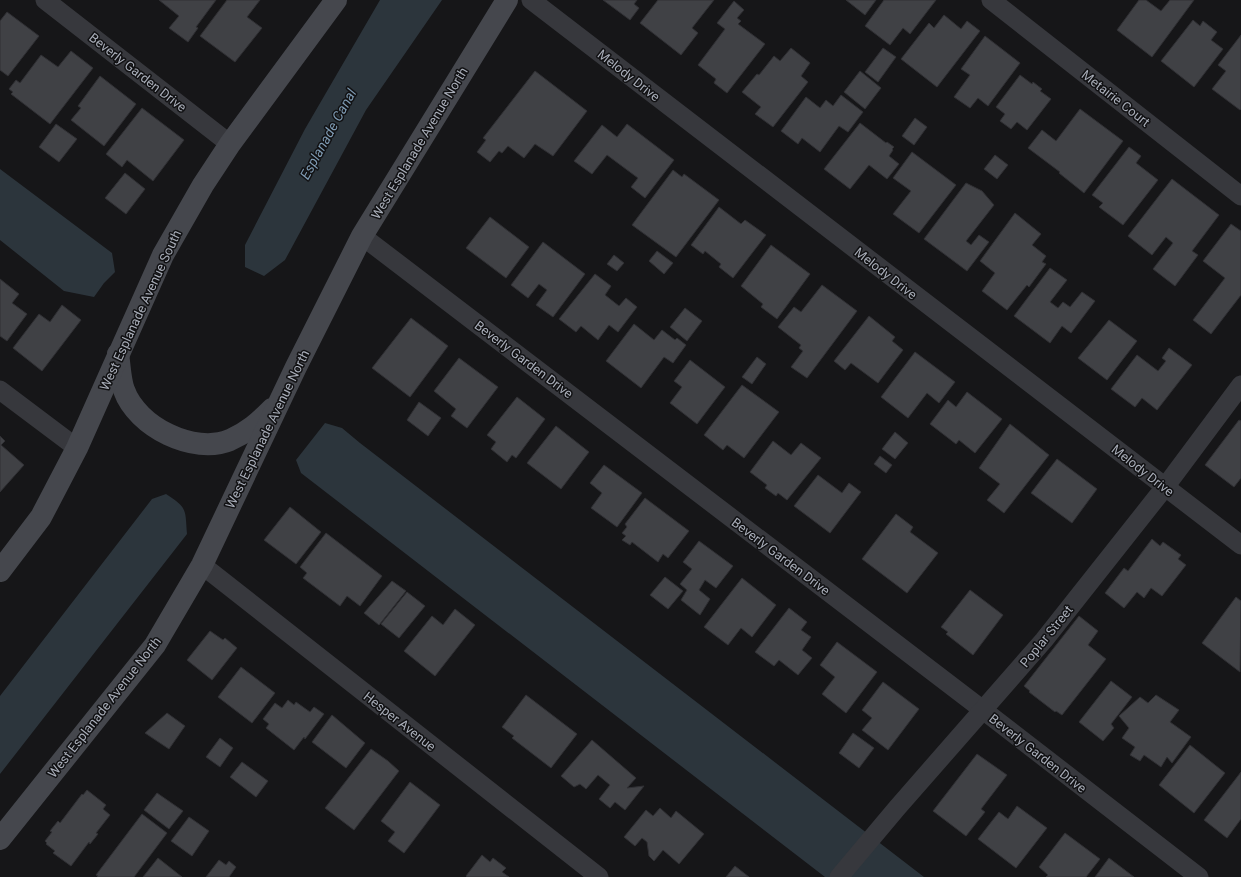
<svg xmlns="http://www.w3.org/2000/svg" width="1241" height="877" viewBox="0 0 1241 877" font-family="Roboto,sans-serif">
<rect width="100%" height="100%" fill="#161618"/>
<g fill="#2c353c">
<polygon points="380,0 442,0 366,110 285,260 264,276 245,267 245,245 305,129"/>
<polygon points="0,169 112,253 115,272 104,283 94,297 64,291 0,240"/>
<polygon points="325,423 342,428 360,443 924,877 825,877 301,473 296,460"/>
<path d="M 166,494 C 188,508 185,510 187,534 L 0,774 L 0,696 L 152,499 Z"/>
</g>
<g fill="#404145" stroke="#303034">
<polygon points="159,0 216,0 196,27 198,28 188,42 169,28 179,16"/>
<polygon points="227,0 260,0 247,17 262,28 235,62 200,36"/>
<polygon points="603,0 637,0 634,4 639,8 630,20"/>
<polygon points="658,0 714,0 692,28 698,33 681,55 640,23"/>
<polygon points="846,0 876,0 865,15"/>
<polygon points="884,0 936,0 910,34 903,28 890,45 865,26"/>
<polygon points="1139,0 1146,0 1161,11 1170,0 1194,0 1152,57 1117,30"/>
<polygon points="734,1 744,10 737,18 741,21 738,24 765,44 727,93 714,83 716,79 698,65 725,29 717,23"/>
<polygon points="7,12 39,36 8,76 0,70 0,21"/>
<polygon points="944,15 961,29 967,21 980,31 937,87 901,59 929,23 934,28"/>
<polygon points="1193,20 1200,26 1203,21 1217,32 1211,40 1223,49 1194,87 1161,61"/>
<polygon points="1241,35 1241,109 1240,110 1212,89 1226,71 1218,65"/>
<polygon points="985,36 1020,63 988,106 978,98 970,108 954,97 970,75 961,69"/>
<polygon points="791,48 810,63 801,76 808,82 773,127 755,114 761,107 742,92 757,74 759,75 774,56 780,61"/>
<polygon points="883,48 896,57 878,82 865,72"/>
<polygon points="71,51 93,68 50,124 11,94 13,92 9,89 16,80 20,83 41,55 58,67"/>
<polygon points="535,71 587,111 553,156 535,144 524,158 508,146 502,153 499,151 490,162 477,152 486,140 483,138"/>
<polygon points="860,71 881,88 865,109 844,92"/>
<polygon points="1020,75 1032,84 1033,82 1042,89 1040,91 1051,99 1027,130 1017,122 1011,129 1000,121 1005,114 996,107"/>
<polygon points="100,76 136,104 104,146 71,120 81,108 78,106"/>
<polygon points="841,95 863,112 848,132 839,126 820,152 802,138 798,144 781,131 806,97 820,108 826,100 833,106"/>
<polygon points="142,108 184,140 153,181 127,160 122,167 106,154"/>
<polygon points="1080,109 1123,141 1084,193 1059,173 1060,172 1028,148 1042,130 1056,141"/>
<polygon points="915,118 927,127 914,145 902,136"/>
<polygon points="860,123 886,143 887,142 894,147 892,149 893,150 889,156 899,164 887,179 869,165 850,189 824,169"/>
<polygon points="56,124 77,139 59,162 39,147"/>
<polygon points="627,124 674,160 645,198 631,187 638,178 607,155 592,174 574,161 602,125 617,137"/>
<polygon points="1129,147 1141,156 1136,163 1158,180 1123,225 1099,207 1103,203 1092,195"/>
<polygon points="912,152 956,185 919,233 893,214 911,191 893,178"/>
<polygon points="995,155 1008,165 997,179 984,169"/>
<polygon points="673,170 682,177 684,174 719,200 676,257 632,225"/>
<polygon points="125,173 145,189 126,214 105,198"/>
<polygon points="1172,179 1219,215 1192,251 1198,255 1175,286 1153,269 1173,243 1166,237 1152,255 1128,236"/>
<polygon points="966,183 982,191 994,205 966,241 971,245 979,235 989,242 967,271 924,239"/>
<polygon points="719,207 741,224 745,220 766,235 733,278 719,267 721,264 705,251 703,254 691,245"/>
<polygon points="1015,213 1041,234 1032,245 1046,256 1042,262 1046,264 1029,287 1027,285 1007,310 982,291 995,273 980,261"/>
<polygon points="490,217 529,247 506,278 466,248"/>
<polygon points="1231,224 1241,231 1241,295 1211,334 1193,320 1225,278 1203,261"/>
<polygon points="543,242 585,274 553,317 536,305 547,290 539,284 528,298 511,285"/>
<polygon points="771,245 810,274 777,319 761,307 763,304 741,286"/>
<polygon points="657,251 673,263 664,274 649,261"/>
<polygon points="614,255 624,263 617,271 607,264"/>
<polygon points="1050,268 1067,280 1050,302 1058,308 1063,302 1070,307 1082,292 1095,301 1071,333 1062,326 1050,343 1014,316"/>
<polygon points="595,274 611,286 605,295 619,306 626,298 637,307 618,332 609,325 598,340 581,326 576,332 559,319"/>
<polygon points="0,279 19,294 12,303 27,314 7,341 0,336"/>
<polygon points="822,285 857,311 807,378 791,367 803,351 799,348 801,345 778,327 794,307 801,312"/>
<polygon points="62,305 81,320 42,371 13,348 39,314 50,322"/>
<polygon points="685,308 702,321 687,341 670,327"/>
<polygon points="869,316 895,337 892,341 903,350 878,383 851,363 845,370 834,361"/>
<polygon points="411,318 448,346 410,397 372,368"/>
<polygon points="1109,320 1137,341 1107,380 1078,358"/>
<polygon points="634,324 654,340 662,330 675,340 677,338 686,345 673,363 664,357 641,388 606,361"/>
<polygon points="1169,348 1192,365 1157,410 1142,398 1135,407 1111,389 1137,355 1158,371 1166,361 1162,358"/>
<polygon points="915,352 955,382 939,403 927,393 908,418 881,397"/>
<polygon points="757,357 766,364 752,384 742,377"/>
<polygon points="459,358 498,387 467,428 451,416 456,409 434,391"/>
<polygon points="690,360 725,387 697,424 670,403 682,387 674,381"/>
<polygon points="742,385 779,412 744,458 727,445 723,450 704,435"/>
<polygon points="967,392 1002,419 975,453 959,440 956,444 930,424 948,400 956,407"/>
<polygon points="517,397 545,419 516,458 512,455 507,462 491,449 496,442 487,435"/>
<polygon points="419,402 441,418 428,436 407,420"/>
<polygon points="1239,420 1241,421 1241,478 1234,487 1205,465"/>
<polygon points="1010,424 1049,455 1004,513 987,500 1000,484 979,468"/>
<polygon points="556,426 589,452 561,489 527,463"/>
<polygon points="895,432 908,443 895,459 882,449"/>
<polygon points="0,436 5,441 1,445 24,465 0,492"/>
<polygon points="773,441 791,455 801,443 821,458 787,500 778,493 776,496 765,488 767,485 750,472"/>
<polygon points="880,456 892,465 886,473 874,464"/>
<polygon points="1057,459 1097,489 1072,523 1031,493"/>
<polygon points="604,465 642,493 617,527 591,508 602,493 590,483"/>
<polygon points="818,475 842,493 849,483 861,492 830,533 794,506"/>
<polygon points="645,498 689,531 668,558 663,554 658,562 632,542 630,545 622,540 626,536 622,533 627,527 625,524"/>
<polygon points="290,507 321,532 296,564 264,540"/>
<polygon points="896,514 913,527 910,532 938,553 907,593 862,559"/>
<polygon points="326,533 382,576 360,606 347,596 340,606 303,578 307,573 300,567"/>
<polygon points="1152,539 1160,546 1163,542 1181,555 1178,559 1186,565 1162,596 1151,588 1144,598 1137,592 1124,608 1105,593 1124,568 1128,571"/>
<polygon points="699,541 733,566 716,588 705,580 699,590 710,599 700,615 681,600 687,590 680,584 692,569 683,562"/>
<polygon points="665,577 683,591 668,609 650,595"/>
<polygon points="742,578 776,605 752,637 741,628 728,645 704,627"/>
<polygon points="392,581 406,591 379,625 364,613"/>
<polygon points="970,590 1003,615 973,655 946,634 948,632 941,627"/>
<polygon points="407,592 425,606 399,638 381,624"/>
<polygon points="1236,597 1241,601 1240,672 1202,643"/>
<polygon points="789,608 807,622 801,630 811,637 802,650 812,658 798,675 779,660 774,666 755,652"/>
<polygon points="455,609 475,625 435,676 404,651 432,616 443,625"/>
<polygon points="1079,616 1098,631 1088,645 1106,659 1062,715 1056,711 1055,712 1029,692 1030,691 1024,686"/>
<polygon points="210,631 223,640 225,638 237,648 212,680 187,660"/>
<polygon points="837,642 877,672 846,713 822,694 835,677 820,665"/>
<polygon points="241,667 275,693 252,723 218,697"/>
<polygon points="1111,681 1132,697 1111,724 1114,728 1103,741 1079,722"/>
<polygon points="883,682 919,709 888,750 862,730 872,718 862,710"/>
<polygon points="526,695 577,734 551,768 512,738 514,736 502,727"/>
<polygon points="1156,695 1179,710 1170,722 1191,737 1172,763 1167,757 1161,767 1144,755 1140,761 1130,755 1135,747 1122,738 1129,728 1119,716 1140,697 1148,703"/>
<polygon points="288,700 294,705 296,702 310,712 314,707 324,714 305,739 304,737 294,750 266,728 269,724 263,719 275,703 282,708"/>
<polygon points="167,713 185,726 169,749 145,733"/>
<polygon points="332,715 365,743 346,768 312,742"/>
<polygon points="853,733 874,748 859,768 839,753"/>
<polygon points="220,738 233,748 220,767 206,757"/>
<polygon points="592,740 636,778 627,788 644,786 625,810 615,802 610,808 599,799 610,785 598,775 586,789 580,784 574,787 561,776"/>
<polygon points="1190,745 1225,773 1194,813 1159,785"/>
<polygon points="371,749 388,761 399,771 354,830 325,808"/>
<polygon points="977,754 1007,775 981,809 985,812 966,836 933,811"/>
<polygon points="242,762 268,781 256,797 230,777"/>
<polygon points="1241,772 1241,819 1227,838 1204,820"/>
<polygon points="410,782 440,805 404,853 388,841 395,832 381,821"/>
<polygon points="87,790 106,805 103,809 110,815 96,833 98,834 90,844 89,842 71,866 53,853 55,851 46,844 47,843 45,841 52,832 50,831 58,821 60,823 82,794 83,795"/>
<polygon points="157,793 183,811 169,829 144,810"/>
<polygon points="1017,806 1047,828 1016,868 978,839 999,812 1008,819"/>
<polygon points="660,808 671,818 676,811 704,834 679,864 663,850 654,861 649,856 647,842 642,838 635,846 624,837 646,810 653,816"/>
<polygon points="142,814 167,833 134,877 97,877 98,876 96,875"/>
<polygon points="189,817 209,831 192,856 171,841"/>
<polygon points="1065,833 1100,859 1086,877 1046,877 1048,875 1039,867"/>
<polygon points="482,855 490,862 493,858 506,868 502,872 509,877 467,877 466,876"/>
<polygon points="158,858 182,877 143,877"/>
<polygon points="1109,858 1134,877 1095,877"/>
<polygon points="219,860 226,865 229,861 236,867 229,877 206,877"/>
<polygon points="735,866 749,877 726,877"/>
</g>
<g fill="none" stroke-linecap="round" stroke-linejoin="round">
<g stroke="#37383d" stroke-width="19">
<polyline points="45,0 230,144"/>
<polyline points="531,0 1241,545"/>
<polyline points="991,0 1241,196"/>
<polyline points="362,236 983,710 1199,877"/>
<polyline points="0,390 77,448"/>
<polyline points="202,565 599,877"/>
<polyline points="839,877 897,808 1044,640 1165,487 1241,385"/>
</g>
<g stroke="#45474d" stroke-width="22">
<path d="M 118,354 C 120,366 120,380 124,390 C 137,427 194,455 230,440 C 248,432 259,422 272,409"/>
<polyline points="0,571 41,517 77,448 163,255 203,185 230,144 336,0"/>
<polyline points="0,839 155,645 202,565 296,367 362,236 507,0"/>
</g>
</g>
<g text-anchor="middle" stroke-width="3" stroke-linejoin="round" paint-order="stroke">
<g font-size="13" fill="#a8adb8" stroke="#111113">
<text transform="translate(138 72) rotate(38)" y="5">Beverly Garden Drive</text>
<text transform="translate(629 75) rotate(38)" y="5">Melody Drive</text>
<text transform="translate(1116 98) rotate(38)" y="5">Metairie Court</text>
<text transform="translate(419 143) rotate(-59)" y="5">West Esplanade Avenue North</text>
<text transform="translate(886 273) rotate(38)" y="5">Melody Drive</text>
<text transform="translate(140 310) rotate(-65)" y="5">West Esplanade Avenue South</text>
<text transform="translate(524 359) rotate(37)" y="5">Beverly Garden Drive</text>
<text transform="translate(267 429) rotate(-64)" y="5">West Esplanade Avenue North</text>
<text transform="translate(1143 470) rotate(38)" y="5">Melody Drive</text>
<text transform="translate(781 556) rotate(37)" y="5">Beverly Garden Drive</text>
<text transform="translate(1046 636) rotate(-51)" y="5">Poplar Street</text>
<text transform="translate(104 707) rotate(-52)" y="5">West Esplanade Avenue North</text>
<text transform="translate(400 721) rotate(38)" y="5">Hesper Avenue</text>
<text transform="translate(1038 753) rotate(38)" y="5">Beverly Garden Drive</text>
</g>
<g font-size="14" font-style="italic" fill="#7f9bb3" stroke="#111113">
<text transform="translate(328 134) rotate(-61)" y="5">Esplanade Canal</text>
</g>
</g>
</svg>
